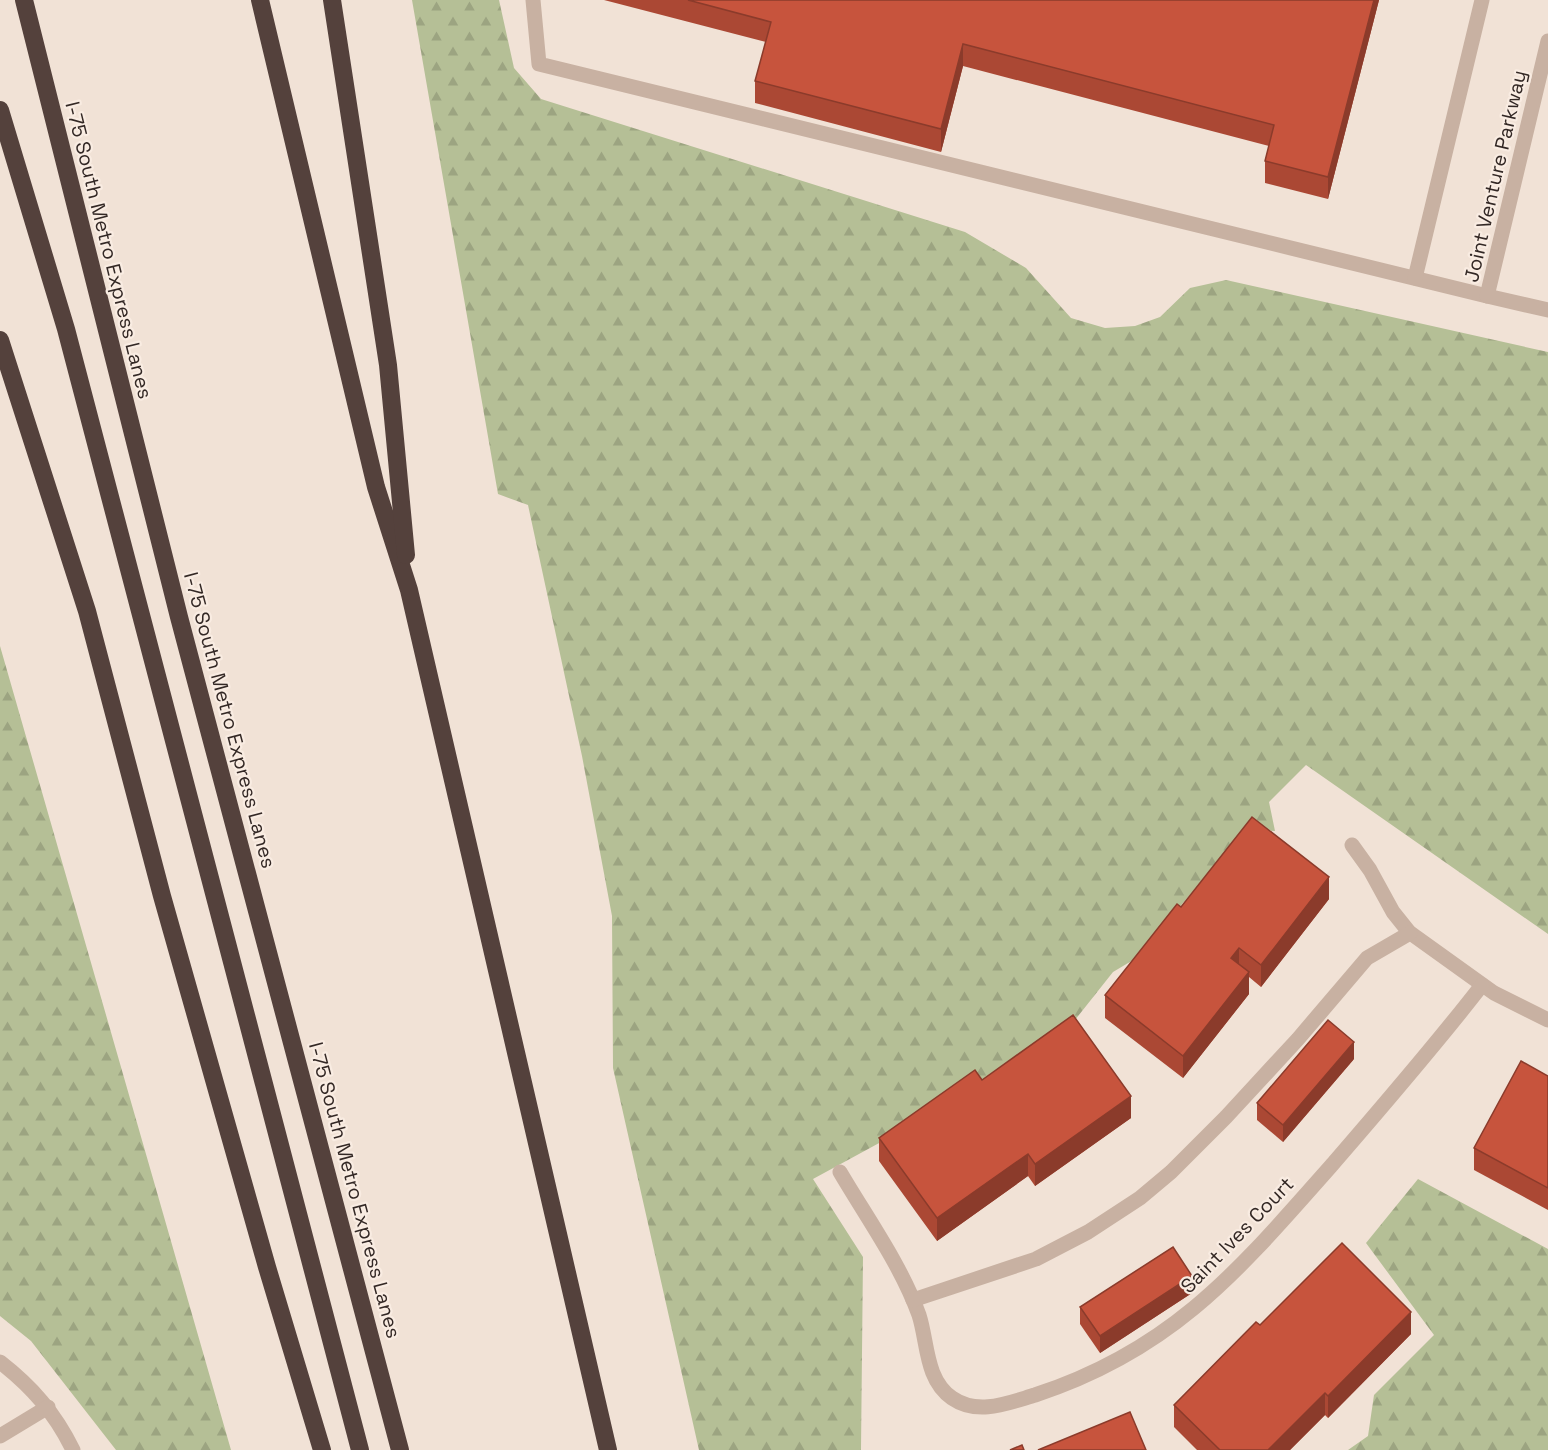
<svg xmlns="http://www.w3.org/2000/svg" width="1548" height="1450" viewBox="0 0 1548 1450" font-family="'Space Grotesk',sans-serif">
<defs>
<pattern id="forest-firs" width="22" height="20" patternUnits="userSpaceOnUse" patternTransform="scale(1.5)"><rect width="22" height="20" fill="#b5bf96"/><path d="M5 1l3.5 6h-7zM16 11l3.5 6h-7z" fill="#9ca481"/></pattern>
</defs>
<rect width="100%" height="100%" fill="#f1e2d6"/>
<g fill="url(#forest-firs)">
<polygon points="412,0 499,0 514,68 541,99 965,232 1026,268 1071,318 1105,328 1135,326 1160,317 1190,288 1226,280 1548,352 1548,934 1306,765 1269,802 1275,831 1247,829 1176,911 1150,950 1113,972 1071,1025 881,1142 813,1179 863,1257 861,1450 699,1450 613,1068 612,916 582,756 528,505 498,494"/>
<polygon points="0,646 231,1450 116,1450 31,1341 0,1316"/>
<polygon points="1418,1179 1548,1249 1548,1450 1348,1450 1368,1436 1374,1395 1434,1335 1366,1243"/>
</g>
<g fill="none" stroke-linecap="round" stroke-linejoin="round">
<g stroke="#c8b1a2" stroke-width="15">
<polyline points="533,0 539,64 1487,296"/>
<polyline points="1415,278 1482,0"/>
</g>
<g stroke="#c8b1a2" stroke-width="15">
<polyline points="1548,41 1487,296 1548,310"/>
<polyline points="1352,845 1370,870 1393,912 1409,932 1494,993 1548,1020"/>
<path d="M 840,1172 C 867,1218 901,1265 919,1315 C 928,1343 925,1379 952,1398 C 978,1416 1008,1403 1035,1395 C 1173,1350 1239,1270 1331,1166 C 1382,1107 1434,1047 1482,985"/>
<polyline points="913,1300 1036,1259 1088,1232 1140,1198 1171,1172 1226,1117 1298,1039 1367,958 1410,933"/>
<path d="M 0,1362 C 32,1387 55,1413 73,1450"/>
<polyline points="0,1436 48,1407"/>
</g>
<g stroke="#54413c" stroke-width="18">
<polyline points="24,0 179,617 400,1450"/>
<polyline points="260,0 376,487 409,590 608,1450"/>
<polyline points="332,0 388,365 406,555"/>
<polyline points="0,110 66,329 360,1450"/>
<polyline points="0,340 87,611 162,896 267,1267 322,1450"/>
</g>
</g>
<g fill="#ab4834">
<polygon points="604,0 1379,0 1328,199 1265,183 1265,161 1269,146 963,66 941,152 755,103 755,81 766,42"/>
<polygon points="1329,899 1261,987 1249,977 1249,994 1183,1078 1105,1018 1105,995 1181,907"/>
<polygon points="1354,1059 1283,1142 1257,1120 1257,1103"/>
<polygon points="1548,1076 1548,1210 1474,1170 1474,1148"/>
<polygon points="982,1080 1131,1118 1035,1186 1028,1176 937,1241 879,1161 879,1138"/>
<polygon points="1192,1293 1100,1353 1080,1324 1080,1307"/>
<polygon points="1260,1325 1411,1334 1328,1418 1325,1415 1290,1450 1197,1450 1174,1427 1174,1405"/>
</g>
<g fill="#8b3b2b">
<polygon points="1374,0 1379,0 1328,199 1328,177"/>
<polygon points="963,44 963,66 941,152 941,129"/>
<polygon points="1329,877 1329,899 1261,987 1261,965"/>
<polygon points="1239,948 1239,970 1231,958"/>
<polygon points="1249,972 1249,994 1183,1078 1183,1056"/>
<polygon points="1354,1042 1354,1059 1283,1142 1283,1125"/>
<polygon points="1131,1096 1131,1118 1035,1186 1035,1164"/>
<polygon points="1028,1154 1028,1176 937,1241 937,1218"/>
<polygon points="1192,1276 1192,1293 1100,1353 1100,1336"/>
<polygon points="1411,1312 1411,1334 1328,1418 1328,1396"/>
<polygon points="1325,1393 1325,1415 1290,1450 1268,1450"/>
</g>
<g fill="#c7543d" stroke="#8b3b2b" stroke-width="1.5">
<polygon points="688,0 1374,0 1328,177 1265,161 1274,125 963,44 941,129 755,81 771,22"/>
<polygon points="1252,817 1329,877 1261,965 1239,948 1231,958 1249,972 1183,1056 1105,995 1177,904 1181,907"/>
<polygon points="1073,1015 1131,1096 1035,1164 1028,1154 937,1218 879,1138 975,1070 982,1080"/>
<polygon points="1328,1020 1354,1042 1283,1125 1257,1103"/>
<polygon points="1521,1061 1548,1076 1548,1188 1474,1148"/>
<polygon points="1342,1243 1411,1312 1328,1396 1325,1393 1268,1450 1220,1450 1174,1405 1256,1322 1260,1325"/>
<polygon points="1173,1247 1192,1276 1100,1336 1080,1307"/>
<polygon points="1130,1412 1146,1450 1038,1450"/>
<polygon points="1022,1445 1024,1450 1010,1450"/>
</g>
<g text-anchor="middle" stroke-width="4.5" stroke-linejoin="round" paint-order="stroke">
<g font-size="20" fill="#332825" stroke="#f9ece2">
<text transform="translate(1495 176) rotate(-77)" y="7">Joint Venture Parkway</text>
<text transform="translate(109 250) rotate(76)" y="7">I-75 South Metro Express Lanes</text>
<text transform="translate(230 720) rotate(75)" y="7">I-75 South Metro Express Lanes</text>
<text transform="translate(355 1190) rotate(75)" y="7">I-75 South Metro Express Lanes</text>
<text transform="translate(1237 1235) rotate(-46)" y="7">Saint Ives Court</text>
</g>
</g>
</svg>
